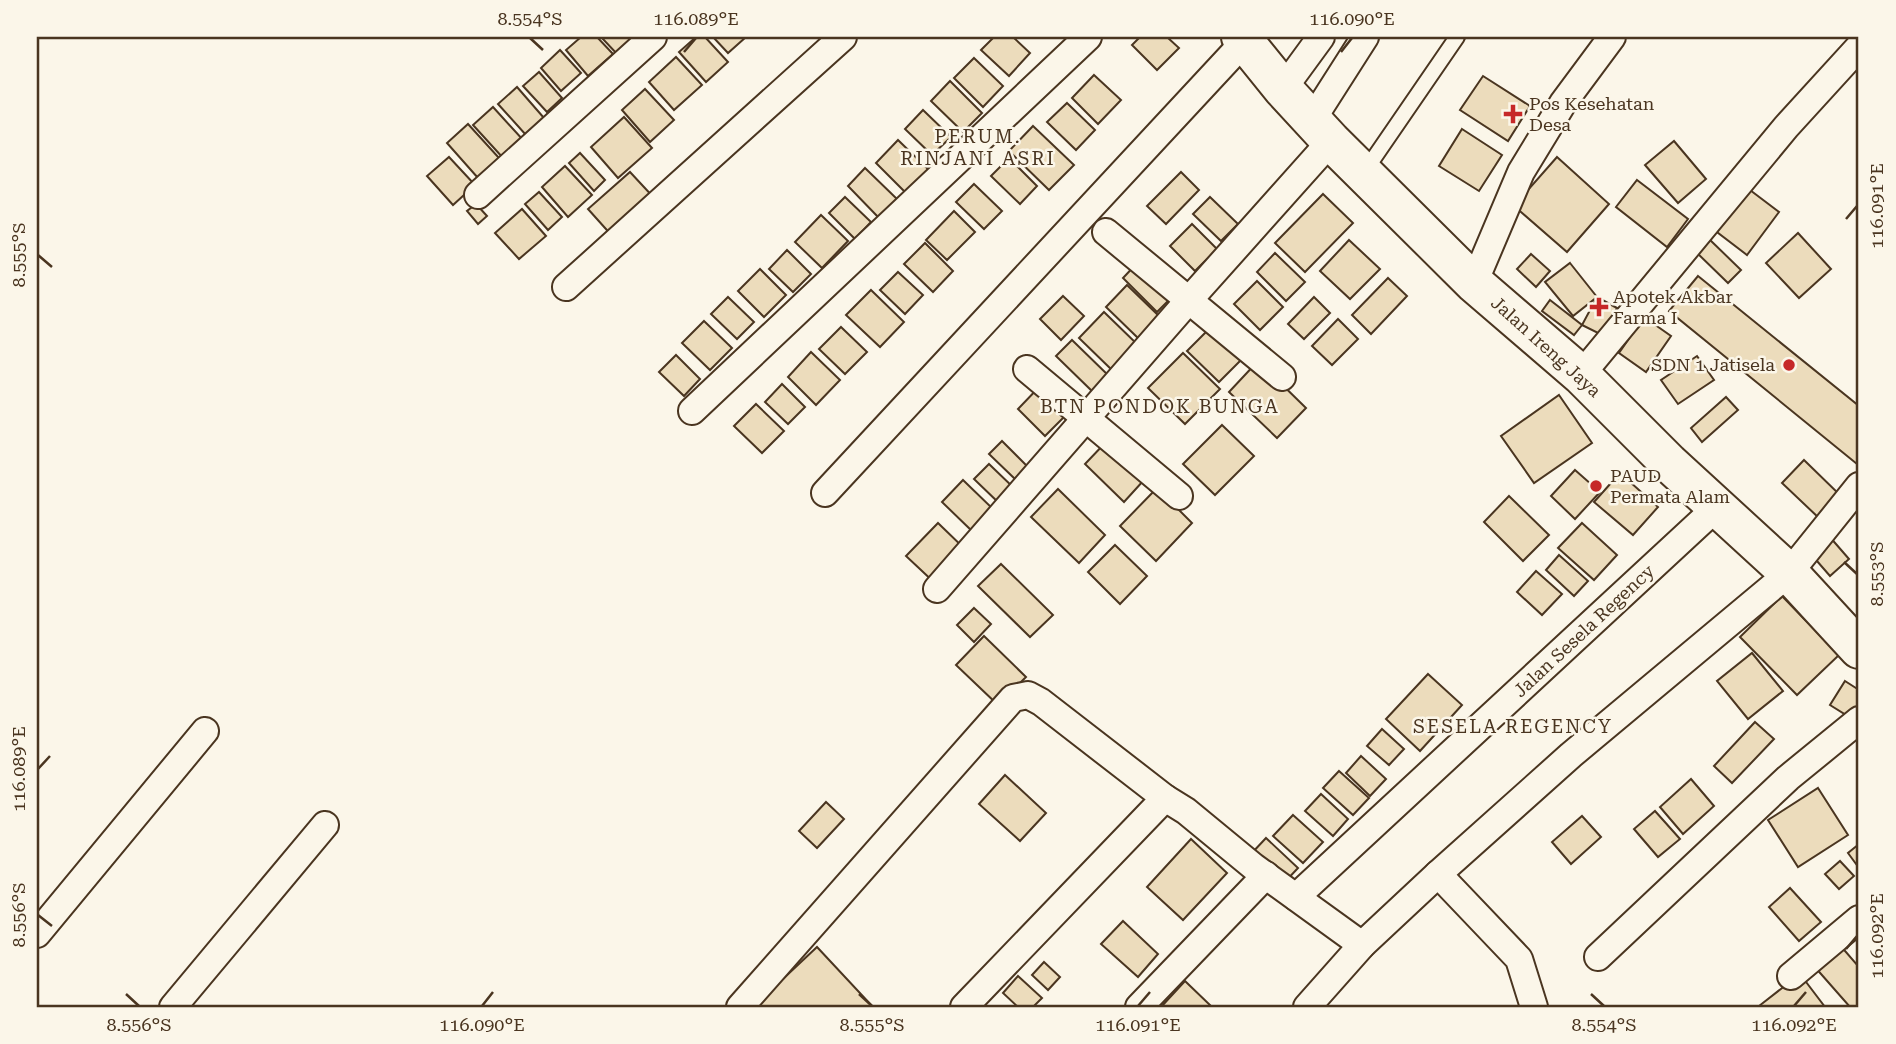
<svg xmlns="http://www.w3.org/2000/svg" width="1896" height="1044" viewBox="0 0 1896 1044" font-family="'Roboto Serif',serif">
<rect width="100%" height="100%" fill="#fbf6e9"/>
<g fill="#ecdcbc" stroke="#4a3520" stroke-width="2">
<polygon points="581,37 597,37 613,54 588,76 566,50"/>
<polygon points="601,37 634,37 618,55"/>
<polygon points="696,37 705,37 728,62 706,82 679,52"/>
<polygon points="713,37 746,37 728,53"/>
<polygon points="994,37 1013,37 1030,53 1009,76 981,50"/>
<polygon points="1140,37 1167,37 1179,48 1157,70 1132,45"/>
<polygon points="560,50 581,73 561,91 541,68"/>
<polygon points="676,57 702,85 674,110 649,82"/>
<polygon points="974,58 1003,86 983,107 954,78"/>
<polygon points="539,72 562,98 547,112 523,86"/>
<polygon points="1094,75 1121,100 1098,124 1072,98"/>
<polygon points="1483,76 1530,106 1508,141 1460,110"/>
<polygon points="950,81 982,113 963,132 931,101"/>
<polygon points="517,87 544,118 526,135 498,104"/>
<polygon points="645,89 674,120 650,142 622,110"/>
<polygon points="1067,103 1095,130 1076,150 1047,122"/>
<polygon points="493,107 524,141 504,159 473,125"/>
<polygon points="923,110 951,137 932,155 905,129"/>
<polygon points="624,117 652,148 618,178 591,147"/>
<polygon points="468,124 499,158 478,178 447,143"/>
<polygon points="1033,126 1074,165 1049,190 1009,151"/>
<polygon points="1462,129 1502,155 1479,191 1439,166"/>
<polygon points="898,140 930,171 907,194 876,163"/>
<polygon points="1674,141 1706,179 1678,203 1645,165"/>
<polygon points="580,153 605,180 594,191 569,163"/>
<polygon points="449,157 475,185 453,205 427,176"/>
<polygon points="1557,157 1609,204 1567,252 1514,206"/>
<polygon points="1009,158 1037,186 1020,204 991,176"/>
<polygon points="565,166 592,195 568,217 542,187"/>
<polygon points="865,168 897,199 879,218 848,186"/>
<polygon points="630,172 656,200 614,238 588,209"/>
<polygon points="1181,172 1199,190 1166,224 1147,206"/>
<polygon points="1637,180 1688,219 1667,247 1616,207"/>
<polygon points="974,184 1002,211 984,229 956,202"/>
<polygon points="1746,187 1779,212 1747,255 1713,229"/>
<polygon points="539,192 562,217 548,230 525,204"/>
<polygon points="1323,194 1353,223 1305,272 1275,243"/>
<polygon points="845,197 871,222 855,239 829,213"/>
<polygon points="1210,197 1238,224 1221,241 1193,214"/>
<polygon points="476,204 487,216 478,224 467,211"/>
<polygon points="522,209 546,236 519,259 495,233"/>
<polygon points="954,211 975,232 947,260 926,240"/>
<polygon points="821,215 848,241 822,268 795,242"/>
<polygon points="1192,224 1217,249 1195,271 1170,246"/>
<polygon points="1798,233 1831,269 1799,298 1766,263"/>
<polygon points="1707,237 1741,270 1728,283 1694,250"/>
<polygon points="1349,240 1380,269 1350,299 1320,271"/>
<polygon points="925,243 953,271 933,292 904,264"/>
<polygon points="787,250 811,274 793,292 769,269"/>
<polygon points="1275,253 1305,282 1286,301 1257,272"/>
<polygon points="1531,254 1550,271 1536,287 1517,269"/>
<polygon points="1139,261 1174,295 1157,312 1123,278"/>
<polygon points="1570,263 1597,297 1573,316 1545,282"/>
<polygon points="760,269 786,295 764,317 738,291"/>
<polygon points="898,272 923,295 905,314 880,290"/>
<polygon points="1698,276 1859,406 1857,464 1669,311"/>
<polygon points="1388,278 1407,296 1371,334 1352,315"/>
<polygon points="1257,281 1283,307 1260,330 1234,304"/>
<polygon points="1127,285 1160,317 1139,339 1106,307"/>
<polygon points="871,290 904,322 880,347 846,315"/>
<polygon points="1063,296 1084,316 1061,340 1040,319"/>
<polygon points="728,297 754,322 737,339 711,314"/>
<polygon points="1314,297 1330,313 1304,339 1288,324"/>
<polygon points="1597,297 1617,308 1602,335 1582,325"/>
<polygon points="1550,300 1582,325 1574,335 1542,311"/>
<polygon points="1104,312 1139,346 1114,372 1079,338"/>
<polygon points="1644,317 1671,336 1646,372 1619,353"/>
<polygon points="1338,319 1358,339 1332,365 1312,346"/>
<polygon points="704,321 732,348 710,370 682,343"/>
<polygon points="1214,324 1246,355 1219,382 1187,351"/>
<polygon points="841,327 867,352 845,374 819,349"/>
<polygon points="1072,340 1110,377 1094,393 1056,356"/>
<polygon points="811,352 840,380 816,405 788,377"/>
<polygon points="1183,353 1220,389 1185,424 1148,388"/>
<polygon points="676,355 700,379 684,396 659,372"/>
<polygon points="1697,356 1714,380 1678,404 1661,380"/>
<polygon points="1258,361 1306,408 1277,438 1229,392"/>
<polygon points="782,384 805,407 788,424 765,402"/>
<polygon points="1042,384 1070,411 1045,436 1018,409"/>
<polygon points="1559,395 1592,443 1534,483 1501,436"/>
<polygon points="1726,397 1738,410 1702,442 1691,428"/>
<polygon points="756,404 784,431 762,453 734,426"/>
<polygon points="1222,425 1254,456 1215,495 1183,464"/>
<polygon points="1002,441 1027,466 1015,479 989,454"/>
<polygon points="1106,442 1144,480 1124,502 1085,464"/>
<polygon points="1804,460 1841,496 1820,519 1782,483"/>
<polygon points="989,464 1016,490 1001,505 974,479"/>
<polygon points="1575,470 1600,492 1575,519 1551,496"/>
<polygon points="1620,473 1658,507 1633,535 1594,502"/>
<polygon points="963,480 994,510 973,532 942,502"/>
<polygon points="1157,488 1192,523 1156,561 1120,526"/>
<polygon points="1058,489 1105,535 1079,563 1031,517"/>
<polygon points="1509,496 1549,535 1523,561 1484,522"/>
<polygon points="938,523 968,552 937,585 906,556"/>
<polygon points="1582,523 1617,555 1594,580 1558,548"/>
<polygon points="1829,536 1849,559 1830,576 1810,553"/>
<polygon points="1115,545 1147,576 1120,604 1088,572"/>
<polygon points="1559,555 1588,581 1574,596 1546,570"/>
<polygon points="1001,564 1053,615 1030,637 978,586"/>
<polygon points="1536,571 1562,594 1542,615 1517,592"/>
<polygon points="1782,596 1839,655 1797,695 1740,637"/>
<polygon points="974,608 991,624 974,642 957,625"/>
<polygon points="984,636 1026,677 998,705 956,665"/>
<polygon points="1752,653 1783,691 1748,719 1717,681"/>
<polygon points="1428,674 1462,705 1420,751 1386,719"/>
<polygon points="1845,681 1859,690 1859,705 1851,718 1830,705"/>
<polygon points="1755,722 1774,739 1732,783 1714,766"/>
<polygon points="1382,729 1404,749 1389,765 1367,746"/>
<polygon points="1361,756 1386,779 1370,796 1346,773"/>
<polygon points="1339,771 1369,798 1353,815 1323,788"/>
<polygon points="1005,775 1046,813 1020,841 979,804"/>
<polygon points="1691,779 1714,806 1683,834 1660,807"/>
<polygon points="1818,788 1848,835 1798,867 1768,820"/>
<polygon points="1321,794 1348,819 1333,836 1305,811"/>
<polygon points="826,802 844,819 817,848 799,831"/>
<polygon points="1655,811 1680,839 1658,857 1634,829"/>
<polygon points="1293,815 1323,842 1303,863 1273,836"/>
<polygon points="1582,816 1601,837 1571,864 1552,842"/>
<polygon points="1266,838 1298,868 1282,885 1250,855"/>
<polygon points="1191,839 1227,873 1183,920 1147,887"/>
<polygon points="1859,844 1859,868 1848,853"/>
<polygon points="1840,861 1854,876 1839,889 1825,874"/>
<polygon points="1790,888 1821,922 1799,941 1769,907"/>
<polygon points="1123,921 1158,954 1138,977 1101,944"/>
<polygon points="1839,944 1859,967 1859,1007 1850,1007 1814,966"/>
<polygon points="817,947 873,1007 753,1007"/>
<polygon points="1044,962 1060,977 1048,990 1032,975"/>
<polygon points="1800,974 1825,1007 1760,1007 1759,1006"/>
<polygon points="1018,976 1042,998 1033,1007 1018,1007 1003,993"/>
<polygon points="1185,981 1212,1007 1161,1007"/>
</g>
<g fill="none" stroke-linecap="round" stroke-linejoin="round">
<defs>
<polyline id="lane" points="1365,171 1457,37"/>
<g id="street">
<polyline points="1283,89 1321,37"/>
<polyline points="1312,120 1365,37"/>
<polyline points="478,195 653,37"/>
<polyline points="1106,232 1282,377"/>
<polyline points="1474,283 1521,172 1563,103 1612,37"/>
<polyline points="566,287 843,37"/>
<polyline points="1027,369 1179,496"/>
<polyline points="1581,375 1786,127 1859,47"/>
<polyline points="692,411 1088,37"/>
<polyline points="825,493 1245,41"/>
<polyline points="937,589 1189,300 1331,141"/>
<polyline points="1438,874 1519,959 1534,1007"/>
<polyline points="1296,897 1717,507"/>
<polyline points="37,934 205,731"/>
<polyline points="1598,957 1788,778 1859,720"/>
<polyline points="1791,976 1859,919"/>
<polyline points="173,1007 325,825"/>
<polyline points="740,1007 1013,698 1028,695 1041,702 1165,798"/>
<polyline points="964,1007 1165,798 1186,811 1254,867 1362,945"/>
<polyline points="1139,1007 1266,875"/>
<polyline points="1307,1007 1362,945 1438,874 1571,755 1789,573 1859,486"/>
</g>
<polyline id="secondary" points="1241,37 1283,89 1331,141 1474,283 1581,375 1669,463 1789,573 1859,649"/>
</defs>
<use href="#lane" stroke="#4a3520" stroke-width="18"/>
<use href="#street" stroke="#4a3520" stroke-width="30"/>
<use href="#secondary" stroke="#4a3520" stroke-width="42"/>
<use href="#lane" stroke="#fbf6e9" stroke-width="14"/>
<use href="#street" stroke="#fbf6e9" stroke-width="26"/>
<use href="#secondary" stroke="#fbf6e9" stroke-width="38"/>
</g>
<path fill="none" stroke="#4a3520" stroke-width="2.5" d="M 530,38 L 543,50M 684,52 L 696,38M 1341,52 L 1352,38M 1846,219 L 1857,206M 38,255 L 52,267M 1844,562 L 1857,574M 38,769 L 50,756M 38,915 L 52,926M 1846,949 L 1857,936M 126,994 L 139,1006M 859,994 L 872,1006M 1591,994 L 1604,1006M 482,1006 L 493,992M 1138,1006 L 1150,992M 1794,1006 L 1806,992"/>
<g fill="#c62828" stroke="#fbf6e9" stroke-width="2.5">
<path d="M1509.5 103.5h7v7h7v7h-7v7h-7v-7h-7v-7h7z"/>
<path d="M1595.5 296.5h7v7h7v7h-7v7h-7v-7h-7v-7h7z"/>
<circle cx="1789" cy="365" r="7"/>
<circle cx="1596" cy="486" r="7"/>
</g>
<g text-anchor="middle" stroke-width="5" stroke-linejoin="round" paint-order="stroke">
<g font-size="18" fill="#4a3520" stroke="#fbf6e9" text-anchor="start">
<text x="1529" y="110">Pos Kesehatan<tspan x="1529" dy="21">Desa</tspan></text>
<text x="1613" y="303">Apotek Akbar<tspan x="1613" dy="21">Farma I</tspan></text>
<text x="1775" y="371" text-anchor="end">SDN 1 Jatisela</text>
<text x="1610" y="482">PAUD<tspan x="1610" dy="21">Permata Alam</tspan></text>
</g>
<g font-size="18" fill="#4a3520" stroke="#fbf6e9">
<text transform="translate(1546 347) rotate(42)" y="6">Jalan Ireng Jaya</text>
<text transform="translate(1584 631) rotate(-43)" y="6">Jalan Sesela Regency</text>
</g>
<g font-size="19" letter-spacing="2" fill="#4a3520" stroke="#fbf6e9">
<text x="978" y="143">PERUM.<tspan x="978" dy="22">RINJANI ASRI</tspan></text>
<text x="1160" y="413">BTN PONDOK BUNGA</text>
<text x="1513" y="733">SESELA REGENCY</text>
</g>
</g>
<rect width="1896" height="1044" fill="none" stroke="#fbf6e9" stroke-width="77"/>
<rect x="38" y="38" width="1819" height="968" fill="none" stroke="#4a3520" stroke-width="2.5"/>
<g font-size="18" text-anchor="middle" fill="#4a3520">
<text x="530" y="25">8.554°S</text>
<text x="696" y="25">116.089°E</text>
<text x="1352" y="25">116.090°E</text>
<text transform="translate(1877 206) rotate(-90)" y="6">116.091°E</text>
<text transform="translate(19 255) rotate(-90)" y="6">8.555°S</text>
<text transform="translate(1877 574) rotate(-90)" y="6">8.553°S</text>
<text transform="translate(19 769) rotate(-90)" y="6">116.089°E</text>
<text transform="translate(19 915) rotate(-90)" y="6">8.556°S</text>
<text transform="translate(1877 936) rotate(-90)" y="6">116.092°E</text>
<text x="139" y="1031">8.556°S</text>
<text x="482" y="1031">116.090°E</text>
<text x="872" y="1031">8.555°S</text>
<text x="1138" y="1031">116.091°E</text>
<text x="1604" y="1031">8.554°S</text>
<text x="1794" y="1031">116.092°E</text>
</g>
</svg>
